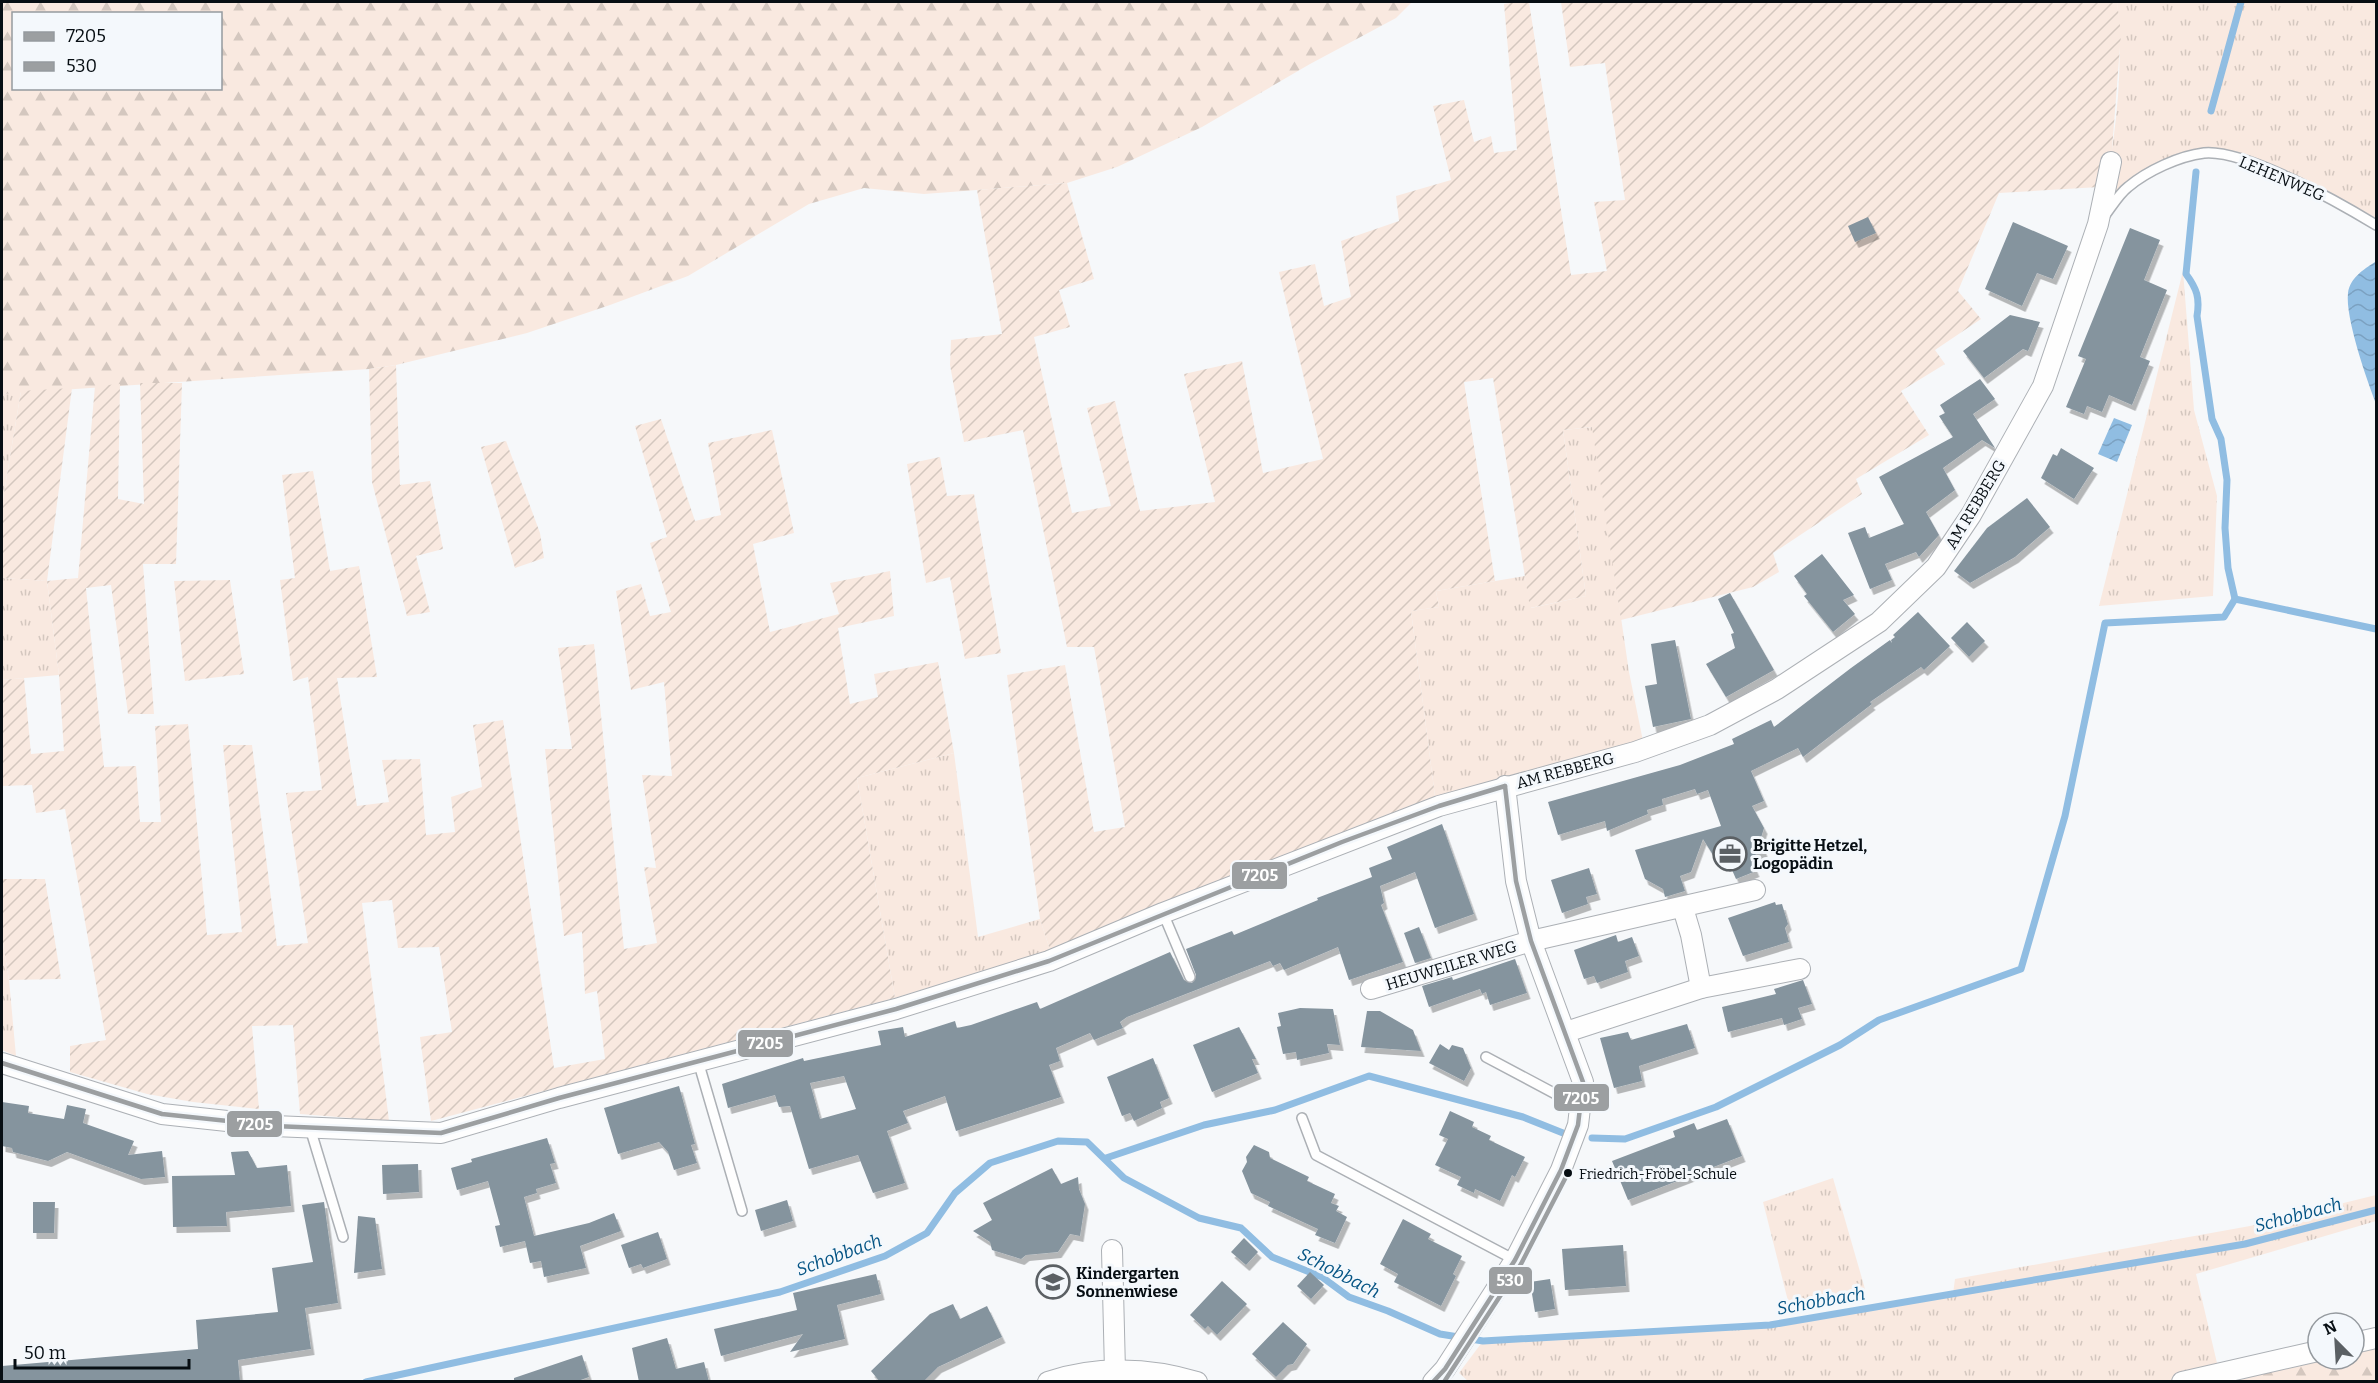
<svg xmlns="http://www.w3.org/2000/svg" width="2378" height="1383" viewBox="0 0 2378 1383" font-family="Bitter,serif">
<defs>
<pattern id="grass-tufts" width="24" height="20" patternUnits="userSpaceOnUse" patternTransform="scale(1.5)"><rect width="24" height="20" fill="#f9e9e0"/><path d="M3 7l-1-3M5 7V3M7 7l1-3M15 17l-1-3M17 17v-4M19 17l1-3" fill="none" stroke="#d4c7bf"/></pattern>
<pattern id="forest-firs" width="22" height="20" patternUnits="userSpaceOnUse" patternTransform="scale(1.5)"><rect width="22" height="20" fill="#f9e9e0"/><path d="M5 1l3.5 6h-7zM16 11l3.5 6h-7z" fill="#d4c7bf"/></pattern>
<pattern id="garden-furrows" width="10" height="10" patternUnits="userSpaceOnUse" patternTransform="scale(1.5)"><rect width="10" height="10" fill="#f9e9e0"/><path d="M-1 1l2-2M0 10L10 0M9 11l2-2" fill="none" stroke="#d4c7bf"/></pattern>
<pattern id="water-waves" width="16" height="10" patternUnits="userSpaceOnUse" patternTransform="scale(1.5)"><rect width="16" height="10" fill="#90bde2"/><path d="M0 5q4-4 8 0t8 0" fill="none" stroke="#7ba1c1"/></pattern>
<filter id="shadow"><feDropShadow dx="3.5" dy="6" stdDeviation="0" flood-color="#0004"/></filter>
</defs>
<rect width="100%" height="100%" fill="#f6f8fa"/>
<g fill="url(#grass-tufts)">
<path d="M 2117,2 L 2376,2 L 2376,225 L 2278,174 L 2204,153 L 2169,163 L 2128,187 L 2098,224 C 2114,152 2125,75 2117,2 Z"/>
<polygon points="2183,271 2194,410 2217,496 2213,596 2099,606"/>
<polygon points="21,391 2,505 2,394"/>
<polygon points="1593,427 1629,672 1644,746 1436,804 1411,611 1439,607 1436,591 1525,576 1531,608 1586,596 1563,430"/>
<polygon points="2,578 47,581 59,675 2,680"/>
<polygon points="954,753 978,937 1040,919 1050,950 895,998 857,778"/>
<polygon points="2,937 9,980 16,1056 2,1050"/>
<polygon points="1833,1178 1865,1289 1789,1305 1763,1202"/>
<polygon points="2376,1195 2376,1221 2196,1274 2217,1363 2318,1344 2210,1381 1469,1382 1459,1373 1483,1341 1770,1325 1953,1294 1955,1279 2250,1226"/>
</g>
<g fill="url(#forest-firs)" fill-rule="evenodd">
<path d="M 2,2 L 1412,2 L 1396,18 L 1310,64 L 1202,127 L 1117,167 L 1067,183 L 977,190 L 924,194 L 864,188 L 809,204 L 688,276 L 610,305 L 527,333 L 396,365 L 369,369 L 2,394 ZM 14,14 L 220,14 L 220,88 L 14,88 Z"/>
<polygon points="2376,1345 2376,1381 2210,1382 2318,1359 2354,1359 2354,1349"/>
</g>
<g fill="url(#garden-furrows)">
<polygon points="1517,2 1529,2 1571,275 1607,271 1594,202 1625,200 1605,63 1570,67 1561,2 2117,2 2121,34 2111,162 2099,187 1999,193 1958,291 1981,319 1935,350 1945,364 1901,391 1929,435 1856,479 1862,494 1773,553 1779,572 1753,587 1621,620 1592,427 1563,430 1586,596 1530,608 1493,378 1464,382 1495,581 1436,591 1439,607 1411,611 1436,804 1198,901 1050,950 1040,919 1007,675 1065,665 1094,832 1125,827 1094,647 1067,647 1023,430 964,442 950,365 951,340 1002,334 977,190 1067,183 1094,279 1059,290 1070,327 1034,337 1072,513 1111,506 1087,408 1115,401 1140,511 1215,502 1184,374 1242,361 1263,473 1323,459 1279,272 1315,264 1324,306 1351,297 1341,241 1399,221 1396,196 1451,180 1433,106 1464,100 1474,142 1491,136 1494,153 1517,150 1504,4"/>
<polygon points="396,365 400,485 430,481 443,549 416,556 430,612 407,616 372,482 369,369"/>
<polygon points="140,383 182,383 176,564 143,564 154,714 128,714 111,585 86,588 104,767 136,766 140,822 161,822 155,726 188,724 207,935 242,932 223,745 252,745 277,946 308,943 286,793 322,790 308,677 293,681 280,580 295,578 282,475 313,471 330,571 359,566 377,677 337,678 357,806 389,802 382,760 420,759 426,835 455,832 451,797 482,787 473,725 503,720 554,1068 605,1059 597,991 585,994 582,932 564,936 545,749 572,749 558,648 594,644 624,949 657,943 644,867 656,868 642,775 672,776 664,682 631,690 616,591 641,584 650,616 671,612 650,543 667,537 635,426 661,419 695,521 721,515 708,443 772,430 794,533 753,544 770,632 839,614 830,583 890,571 894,616 838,628 850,704 878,697 874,674 938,662 954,753 857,778 895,998 431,1121 420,1037 452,1032 439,947 398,948 392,900 362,903 389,1121 300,1114 293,1025 252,1026 259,1109 193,1102 147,1094 70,1072 70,1046 106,1040 65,809 36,813 32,785 2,786 2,680 24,678 31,754 64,751 59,675 47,581 2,578 2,505 21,391 72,388 47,581 78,578 95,386 120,384 118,499 144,504"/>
<polygon points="506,441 540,533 544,558 515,568 481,447"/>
<polygon points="940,457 947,496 974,494 1001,653 965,659 950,577 926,583 907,464"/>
<polygon points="230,580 244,674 185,681 174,581"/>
<polygon points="2,879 45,879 61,979 9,980 2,937"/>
</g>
<g fill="url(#water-waves)">
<path d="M 2375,262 L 2376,262 L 2376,404 C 2367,380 2345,318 2348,293 C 2350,278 2363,270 2375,262 Z"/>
<polygon points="2114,418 2132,425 2117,462 2098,454"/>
</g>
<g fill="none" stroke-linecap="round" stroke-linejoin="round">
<g stroke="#90bde2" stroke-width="7">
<polyline points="2211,111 2241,2"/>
<path d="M 2196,172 L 2186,274 C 2197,289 2200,298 2197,316 L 2212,419 L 2221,439 L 2227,480 L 2225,528 L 2228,568 L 2235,599"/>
<polyline points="1592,1138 1625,1139 1716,1107 1840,1045 1879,1020 2021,969 2065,816 2105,623 2224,617 2235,599 2376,629"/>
<polyline points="1106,1158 1204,1125 1275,1110 1369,1076 1523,1117 1563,1133"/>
<polyline points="366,1382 780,1292 885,1256 927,1233 955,1193 990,1163 1058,1141 1087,1142 1124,1178 1199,1218 1241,1228 1272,1257 1322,1277 1349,1297 1388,1311 1440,1334 1483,1341 1770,1325 2245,1244 2376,1210"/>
</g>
</g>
<g fill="#85949e" fill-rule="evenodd" filter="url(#shadow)">
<polygon points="1868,217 1876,233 1855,242 1848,226"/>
<polygon points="2013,222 2068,246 2053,279 2037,273 2022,306 1985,289"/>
<polygon points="2130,228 2160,240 2144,280 2167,290 2140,357 2150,361 2132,405 2109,395 2102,412 2087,406 2084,414 2066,407 2086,359 2078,356"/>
<polygon points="2010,315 2040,322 2028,351 2023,349 1984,378 1963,351"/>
<polygon points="1980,379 1995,399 1973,414 1995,448 1982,440 1943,468 1955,490 1926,512 1939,535 1919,557 1916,552 1885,564 1892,580 1870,589 1848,533 1865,527 1869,538 1904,524 1879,477 1953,437 1939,416 1945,413 1940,405"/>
<polygon points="2061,448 2094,468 2074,499 2041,478 2053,454 2057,456"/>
<polygon points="2027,498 2050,527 2015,557 1970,583 1954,571 1987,528"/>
<polygon points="1822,554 1854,595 1843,600 1855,614 1833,632 1804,596 1807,594 1794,576"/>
<polygon points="1730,593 1774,670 1726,697 1706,664 1735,648 1731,634 1734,633 1718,599"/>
<polygon points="1918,612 1950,646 1924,670 1921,667 1870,702 1872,704 1803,757 1798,748 1751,771 1764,801 1752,806 1764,828 1760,841 1764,851 1750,857 1756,871 1736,879 1729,863 1723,866 1718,863 1703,839 1691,872 1680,876 1685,891 1665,897 1663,889 1645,879 1635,850 1721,826 1708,790 1697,794 1695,789 1662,799 1663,805 1647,810 1648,814 1607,831 1605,821 1558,835 1548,802 1680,765 1734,744 1732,739 1771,720 1774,727 1851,668 1890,640 1892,643 1891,640 1895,637 1893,635"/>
<polygon points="1967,622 1985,641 1969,657 1951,638"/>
<polygon points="1675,640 1691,719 1653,727 1645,686 1657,684 1651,644"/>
<path d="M 1442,824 L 1474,914 L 1435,928 L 1415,872 L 1380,886 L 1384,903 L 1381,905 L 1403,962 L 1349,980 L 1338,947 L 1284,970 L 1280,963 L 1273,966 L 1270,961 L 1127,1017 L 1120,1022 L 1123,1028 L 1094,1040 L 1090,1033 L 1056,1048 L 1060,1061 L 1049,1065 L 1061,1097 L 956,1131 L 945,1096 L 903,1111 L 908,1123 L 887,1131 L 905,1183 L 873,1193 L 858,1155 L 809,1169 L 790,1106 L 779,1107 L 775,1095 L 728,1108 L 722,1084 L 803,1058 L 804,1061 L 881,1045 L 878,1031 L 903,1027 L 905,1037 L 955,1021 L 957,1028 L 971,1025 L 1037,1002 L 1040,1009 L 1170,952 L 1184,980 L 1192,983 L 1196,975 L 1186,949 L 1232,931 L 1234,935 L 1318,900 L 1317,898 L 1372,877 L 1369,868 L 1392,859 L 1387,847 ZM 844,1076 L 856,1109 L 820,1119 L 810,1083 Z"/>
<polygon points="1589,868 1597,894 1586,897 1588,904 1562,913 1551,880"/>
<polygon points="1775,902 1776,905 1782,904 1788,924 1785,928 1789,942 1743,956 1728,918"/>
<polygon points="1419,927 1431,958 1415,963 1404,933"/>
<polygon points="1616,935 1618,942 1632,937 1639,956 1625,961 1628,972 1597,983 1594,976 1584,979 1574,950"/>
<polygon points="1515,959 1527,993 1490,1005 1486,992 1482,994 1480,989 1429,1007 1422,986 1452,977 1453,980"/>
<polygon points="1803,980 1812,1004 1798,1008 1802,1019 1784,1025 1782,1018 1728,1032 1722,1007 1776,994 1774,989"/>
<polygon points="1300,1008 1333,1009 1340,1045 1327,1044 1329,1053 1297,1060 1296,1052 1283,1054 1277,1027 1281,1026 1278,1013"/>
<polygon points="1367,1011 1380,1011 1413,1030 1421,1051 1361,1047"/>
<polygon points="1687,1024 1695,1048 1639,1066 1642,1081 1614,1088 1600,1038 1628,1032 1631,1040"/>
<polygon points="1239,1027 1256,1059 1252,1059 1258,1073 1212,1092 1193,1045"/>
<polygon points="1440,1044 1449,1050 1452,1045 1463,1048 1471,1068 1464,1081 1429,1063"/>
<polygon points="1153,1058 1169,1098 1160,1102 1162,1108 1134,1121 1130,1113 1122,1116 1107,1077"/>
<polygon points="679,1086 695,1144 691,1145 697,1163 674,1170 668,1152 659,1142 618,1154 604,1108"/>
<polygon points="2,1102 29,1106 28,1113 64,1119 67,1105 86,1109 83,1123 134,1141 128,1155 162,1151 165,1177 141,1179 67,1152 48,1161 13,1152 12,1148 2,1146"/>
<polygon points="1450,1111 1474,1122 1472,1127 1491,1136 1489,1140 1525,1157 1515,1177 1512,1175 1500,1201 1475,1189 1474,1193 1457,1185 1461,1177 1435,1165 1448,1139 1439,1135"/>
<polygon points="1727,1119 1742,1156 1628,1200 1612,1161 1675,1137 1673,1131 1694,1123 1697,1130"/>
<polygon points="547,1138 555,1163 550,1164 556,1183 536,1189 537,1193 524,1197 534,1236 589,1223 614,1213 621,1231 580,1246 586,1268 544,1277 541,1261 530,1263 525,1241 500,1247 495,1226 500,1225 488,1181 457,1190 451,1168 472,1162 471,1159"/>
<polygon points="1254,1145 1269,1152 1270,1158 1309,1177 1307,1181 1335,1194 1331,1203 1339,1206 1336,1211 1347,1217 1335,1243 1315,1235 1318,1229 1268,1206 1270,1202 1251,1193 1242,1171 1247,1162 1246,1157"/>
<polygon points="248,1151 257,1168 287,1165 291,1206 226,1212 227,1226 173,1227 172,1176 235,1175 231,1152"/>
<polygon points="418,1164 419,1192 383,1194 382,1165"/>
<polygon points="1052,1168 1061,1184 1078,1177 1079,1189 1085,1204 1080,1236 1070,1234 1058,1252 1026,1255 1021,1259 992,1250 990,1242 973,1231 992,1220 983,1203"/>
<polygon points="787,1200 793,1221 761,1231 755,1210"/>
<polygon points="33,1202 55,1202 54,1233 33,1233"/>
<polygon points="324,1202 338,1303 305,1308 311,1349 238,1360 240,1382 2,1382 2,1366 198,1349 196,1320 278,1312 272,1268 313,1262 302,1205"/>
<polygon points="358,1216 375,1218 382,1269 354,1273"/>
<polygon points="1403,1219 1431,1234 1428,1239 1462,1256 1453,1274 1456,1276 1441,1306 1394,1282 1398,1274 1380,1264"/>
<polygon points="658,1232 667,1259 643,1268 641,1264 629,1268 621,1245"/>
<polygon points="1244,1238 1258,1252 1246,1265 1231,1252"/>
<polygon points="1623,1245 1626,1286 1565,1290 1562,1249"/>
<polygon points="1310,1272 1324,1285 1311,1299 1297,1286"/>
<polygon points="876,1274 881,1294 837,1305 845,1339 790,1352 803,1334 721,1356 714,1329 797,1310 793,1293"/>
<polygon points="1550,1279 1555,1309 1535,1312 1530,1282"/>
<polygon points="1222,1281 1247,1304 1217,1335 1208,1326 1205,1329 1190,1315"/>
<polygon points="953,1304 960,1319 987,1306 1002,1337 938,1367 923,1382 880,1382 871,1371 930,1314"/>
<polygon points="1283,1322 1307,1344 1293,1364 1288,1365 1276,1377 1252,1354"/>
<polygon points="667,1338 676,1369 704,1362 709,1382 639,1382 632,1348"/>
<polygon points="582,1355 589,1377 575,1382 514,1382 514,1378"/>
</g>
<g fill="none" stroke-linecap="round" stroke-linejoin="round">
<defs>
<g id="lane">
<path d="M 2105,215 C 2112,206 2119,194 2128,187 C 2147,171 2179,156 2204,153 C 2245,149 2340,203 2376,225"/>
<polyline points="1163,913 1190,977"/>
<polyline points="1486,1057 1580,1107"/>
<polyline points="698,1061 742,1211"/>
<polyline points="1302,1118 1316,1155 1515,1260"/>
<polyline points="310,1128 343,1237"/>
</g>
<g id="street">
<polyline points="1683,908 1691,935 1701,988"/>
<polyline points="1371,989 1531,941 1755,890"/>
<polyline points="1566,1032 1701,988 1800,969"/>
<polyline points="2,1063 162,1114 274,1126 441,1133 559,1098 896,1009 1049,961 1163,913 1439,806 1635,752 1710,725 1777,689 1879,622 1936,567 1971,515 2043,386 2098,224 2111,162"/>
<polyline points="1112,1250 1115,1371"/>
<polyline points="2354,1343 2376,1338"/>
<path d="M 1048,1382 C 1095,1366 1148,1367 1197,1382"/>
<polyline points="1433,1382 1445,1369 1515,1260 1561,1170 1578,1125 1583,1082 1531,941 1516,881 1505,786"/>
<polyline points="2182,1382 2318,1351"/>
</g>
</defs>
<use href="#lane" stroke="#acb0b5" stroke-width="12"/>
<use href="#street" stroke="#acb0b5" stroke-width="22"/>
<use href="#lane" stroke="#fefefe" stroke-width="9"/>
<use href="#street" stroke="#fefefe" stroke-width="20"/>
<defs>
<g id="bus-1">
<polyline points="2,1063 162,1114 274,1126 441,1133 559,1098 896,1009 1049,961 1342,842 1439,806 1505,786"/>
<polyline points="1433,1382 1445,1369 1515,1260 1561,1170 1578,1125 1583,1082 1531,941 1516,881 1505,786"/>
</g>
<polyline id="bus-2" points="1444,1382 1521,1264 1568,1173"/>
</defs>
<use href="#bus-1" stroke="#f4f8fc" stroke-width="9"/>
<use href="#bus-2" stroke="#f4f8fc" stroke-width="9"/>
<use href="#bus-1" stroke="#9c9fa1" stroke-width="4.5"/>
<use href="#bus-2" stroke="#9c9fa1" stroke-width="4.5"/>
</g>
<defs>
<symbol id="office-ring" viewBox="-11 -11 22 22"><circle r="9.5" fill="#f4f8fc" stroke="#5b6064" stroke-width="1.5"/><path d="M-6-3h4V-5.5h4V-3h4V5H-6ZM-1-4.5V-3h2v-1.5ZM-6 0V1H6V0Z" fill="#5b6064"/></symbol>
<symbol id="school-ring" viewBox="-11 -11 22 22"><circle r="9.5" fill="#f4f8fc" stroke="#5b6064" stroke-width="1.5"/><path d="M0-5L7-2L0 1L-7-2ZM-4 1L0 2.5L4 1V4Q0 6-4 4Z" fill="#5b6064"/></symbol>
</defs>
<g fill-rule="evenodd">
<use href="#office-ring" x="1711" y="835" width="38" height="38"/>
<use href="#school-ring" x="1034" y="1263" width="38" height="38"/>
</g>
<circle fill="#070e13" stroke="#f4f8fc" stroke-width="2" cx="1568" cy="1173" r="5"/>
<g text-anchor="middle" stroke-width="6" stroke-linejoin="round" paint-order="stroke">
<g font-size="14" fill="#070e13" stroke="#f4f8fc" text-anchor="start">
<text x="1579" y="1179">Friedrich-Fröbel-Schule</text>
</g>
<g font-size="16" fill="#070e13" stroke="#f4f8fc">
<text transform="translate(2282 178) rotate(23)" y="6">LEHENWEG</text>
<text transform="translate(1975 504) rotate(-59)" y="6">AM REBBERG</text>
<text transform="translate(1565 770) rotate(-15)" y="6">AM REBBERG</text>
<text transform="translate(1451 965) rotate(-17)" y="6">HEUWEILER WEG</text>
</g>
<g font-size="16" font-weight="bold" fill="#070e13" stroke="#f4f8fc" text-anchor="start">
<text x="1753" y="851">Brigitte Hetzel,<tspan x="1753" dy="18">Logopädin</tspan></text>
<text x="1076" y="1279">Kindergarten<tspan x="1076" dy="18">Sonnenwiese</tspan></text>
</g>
<g font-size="18" font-style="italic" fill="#055484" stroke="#f4f8fc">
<text transform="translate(2298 1215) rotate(-15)" y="6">Schobbach</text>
<text transform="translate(839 1255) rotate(-20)" y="6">Schobbach</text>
<text transform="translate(1339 1273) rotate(27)" y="6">Schobbach</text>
<text transform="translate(1821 1301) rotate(-10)" y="6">Schobbach</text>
</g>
</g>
<g stroke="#f4f8fc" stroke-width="2">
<rect x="1231" y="861" width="57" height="29" rx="6" fill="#9c9fa1"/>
<rect x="737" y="1029" width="57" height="29" rx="6" fill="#9c9fa1"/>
<rect x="1553" y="1083" width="57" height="29" rx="6" fill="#9c9fa1"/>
<rect x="226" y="1110" width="57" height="28" rx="6" fill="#9c9fa1"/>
<rect x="1488" y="1266" width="45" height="29" rx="6" fill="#9c9fa1"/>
</g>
<g font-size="16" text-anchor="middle" font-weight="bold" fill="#fff">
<text x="1260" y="881">7205</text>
<text x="765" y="1049">7205</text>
<text x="1581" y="1104">7205</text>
<text x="255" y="1130">7205</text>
<text x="1510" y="1286">530</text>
</g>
<rect width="2378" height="1383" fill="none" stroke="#070e13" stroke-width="6"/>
<rect x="12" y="12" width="210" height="78" fill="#f4f8fc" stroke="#959a9f" stroke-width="1.5"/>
<rect x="24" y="32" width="30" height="9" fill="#9c9fa1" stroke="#959a9f" stroke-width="1.5"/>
<text x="66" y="42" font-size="18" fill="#070e13">7205</text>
<rect x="24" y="62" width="30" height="9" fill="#9c9fa1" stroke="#959a9f" stroke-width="1.5"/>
<text x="66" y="72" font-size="18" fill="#070e13">530</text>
<g transform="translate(2336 1341) rotate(336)"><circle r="28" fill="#f4f8fc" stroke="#959a9f" stroke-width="1.5"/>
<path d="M0-4.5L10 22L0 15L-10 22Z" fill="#5b6064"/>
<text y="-9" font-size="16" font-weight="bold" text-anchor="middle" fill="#070e13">N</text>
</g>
<path d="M15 1359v9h174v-9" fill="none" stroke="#070e13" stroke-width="3"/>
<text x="24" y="1359" font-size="18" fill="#070e13" stroke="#f4f8fc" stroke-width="4.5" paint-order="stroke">50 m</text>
</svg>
